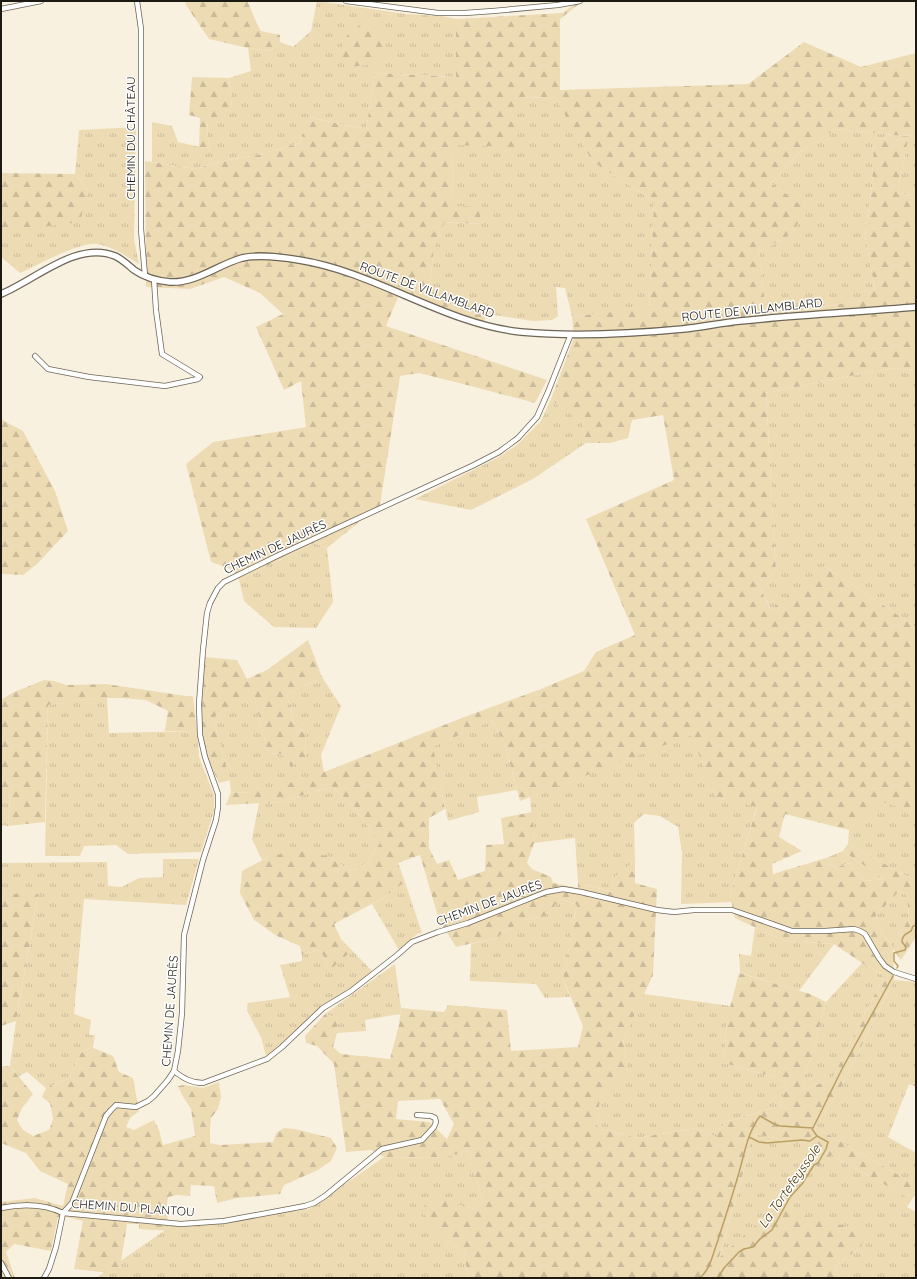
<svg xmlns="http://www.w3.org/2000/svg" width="917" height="1279" viewBox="0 0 917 1279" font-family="Quicksand,sans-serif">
<defs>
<pattern id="grass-tufts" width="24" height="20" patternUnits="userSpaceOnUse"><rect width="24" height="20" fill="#eddbb4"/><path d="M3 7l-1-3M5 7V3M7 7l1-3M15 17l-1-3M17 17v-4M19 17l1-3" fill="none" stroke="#cbbb9a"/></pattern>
<pattern id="forest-firs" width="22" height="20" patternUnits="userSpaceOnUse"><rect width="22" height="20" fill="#eddbb4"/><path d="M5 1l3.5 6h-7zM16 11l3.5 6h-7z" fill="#cbbb9a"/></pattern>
</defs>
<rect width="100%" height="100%" fill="#f9f1e0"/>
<g fill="url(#grass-tufts)">
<polygon points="317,1 406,14 442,16 456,19 456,77 375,73 366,130 310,117 300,143 258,155 223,161 195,169 152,162 152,122 172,126 178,142 209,149 207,121 232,107 229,78 251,71 248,48 270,51 280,42 293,47 311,31"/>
<polygon points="515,97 556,98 593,162 654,201 649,308 572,317 565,288 556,287 558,316 552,320 533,321 487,314 429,289 435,241 445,222 481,224 453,206 452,145"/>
<path d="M 136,127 L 134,239 L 139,264 C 126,256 113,247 97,244 C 81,241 36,266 20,273 L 1,257 L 1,196 L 3,231 L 88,190 L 75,174 L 79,130 Z"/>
<polygon points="836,129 903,136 916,135 916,195 897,194 908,140 874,138 872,186 865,235 875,291 863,301 766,313 759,252 791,234 805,209 771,183 800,152"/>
<polygon points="890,368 916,370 916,627 824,566 772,611 757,583 776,572 766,393"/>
<polygon points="551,399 557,405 582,422 586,443 533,479 471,510 415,499 499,457 518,444 541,421"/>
<polygon points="314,543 327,548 333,602 316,628 274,627 244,601 239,580"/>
<path d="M 322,677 L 341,706 L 321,755 L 324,772 C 295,782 263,796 231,792 L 229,777 L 213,718 L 253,691 L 268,753 L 306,757 L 305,734 L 293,722 L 287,694 Z"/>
<polygon points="95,698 107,698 109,733 197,731 199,757 214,795 214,811 201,852 128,854 116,845 84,846 80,856 45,856 48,705"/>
<polygon points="492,720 505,744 517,790 477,797 479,812 448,821 432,747"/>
<polygon points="691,734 716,797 757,806 730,895 732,902 681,904 682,853 678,827 660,816 644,814 634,823 635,861 614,878 613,892 578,883 575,838 534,843 530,797"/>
<polygon points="332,787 351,803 380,843 367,863 350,871 331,857 270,856 262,860 252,839 259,803 278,802"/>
<polygon points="10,792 8,826 1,825 1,793"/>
<polygon points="880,800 916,813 916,881 848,844 849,830"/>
<polygon points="843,851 884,879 866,881 849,863 835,868 826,858"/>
<polygon points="163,859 199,859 186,905 84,899 74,1014 91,1020 89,1035 95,1035 93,1048 91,1047 81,1053 68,1079 46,1088 27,1072 19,1076 10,1066 16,1021 38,895 1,894 1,863 107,862 108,886 122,887 139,878 163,877"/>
<polygon points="405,882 422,933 417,934 399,950 372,904 383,898"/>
<polygon points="899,891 907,895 909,918 893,948 873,919"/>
<polygon points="560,899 577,905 563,979 570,997 545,998 536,984 470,981 471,944 495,938 524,920 546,916"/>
<polygon points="755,927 784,941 834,944 799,991 740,973 739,954 751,956"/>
<polygon points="341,939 372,971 353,986 321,1006 280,1047 266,1056 261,1037 247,1011 248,1003 290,997 280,965 302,961 302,955 320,950 331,968 348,954"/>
<polygon points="862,963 884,976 832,1079 802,1090 826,1002"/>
<polygon points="395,964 401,1008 400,1014 365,1020 366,1031 337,1033 338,1018 325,1014"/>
<polygon points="894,980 916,982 916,1087 909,1084 888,1137 916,1153 916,1185 815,1127 837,1095"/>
<polygon points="644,994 731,1006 727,1019 724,1063 775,1077 788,1084 779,1106 725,1122 716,1137 696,1128 637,1138 597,1128 600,1098 628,1073 623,1040"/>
<polygon points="754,1134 813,1145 907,1197 916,1191 916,1195 915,1195 907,1207 916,1212 916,1278 840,1278 835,1266 861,1247 719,1259"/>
<polygon points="468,1150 483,1203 474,1209 441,1201 443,1237 464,1252 468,1278 96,1278 174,1224 288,1212 309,1209 384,1157 439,1158 458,1154"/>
</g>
<g fill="url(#forest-firs)" fill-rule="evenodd">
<path d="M 185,1 L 247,1 C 252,11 255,21 261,31 L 280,35 L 280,42 L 270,51 L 248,48 L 209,39 L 186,5 Z"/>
<path d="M 577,1 L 583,1 L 560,19 L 560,90 L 748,84 L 804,42 L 861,67 L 916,53 L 916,135 L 903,136 L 836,129 L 800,152 L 771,183 L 806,209 L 791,234 L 759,252 L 766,313 L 863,301 L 875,290 L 865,235 L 872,186 L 874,138 L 908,140 L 897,194 L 916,195 L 916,370 L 890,368 L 766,393 L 776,572 L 757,583 L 771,610 L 824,566 L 916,627 L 916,813 L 880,801 L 849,830 L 785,814 L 779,837 L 802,851 L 772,864 L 773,874 L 826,858 L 835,868 L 849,863 L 866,881 L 884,879 L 843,851 L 848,844 L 916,881 L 916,937 L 901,960 L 893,949 L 894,980 L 837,1095 L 815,1127 L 916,1185 L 916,1191 L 907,1197 L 831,1155 L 818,1167 L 808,1159 L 812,1145 L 754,1134 L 719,1258 L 788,1196 L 795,1203 L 789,1212 L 865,1231 L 861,1247 L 835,1266 L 840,1278 L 468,1278 L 464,1252 L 443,1237 L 424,1214 L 425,1203 L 441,1200 L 474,1209 L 483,1203 L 468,1150 L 458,1154 L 439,1158 L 384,1157 L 371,1150 L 346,1152 L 334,1064 L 317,1046 L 306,1043 L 305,1036 L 325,1014 L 338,1018 L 337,1033 L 333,1047 L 341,1054 L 390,1059 L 399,1025 L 401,1008 L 444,1012 L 448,1005 L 507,1010 L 511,1051 L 578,1047 L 583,1026 L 563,979 L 577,905 L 560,899 L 546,916 L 524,920 L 495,938 L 456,947 L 439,920 L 420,855 L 398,863 L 405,882 L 383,898 L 334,924 L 348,954 L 331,969 L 320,950 L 302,955 L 300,946 L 277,936 L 254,920 L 240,893 L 242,871 L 270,856 L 304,851 L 331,857 L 350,871 L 367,863 L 380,843 L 351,803 L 332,787 L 278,802 L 226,805 L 231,792 L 243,793 L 274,788 L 324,772 L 467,716 L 541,689 L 584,671 L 596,652 L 635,635 L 586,519 L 674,480 L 663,415 L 632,420 L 628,438 L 610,443 L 586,443 L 582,422 L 557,405 L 551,399 L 574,338 L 572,317 L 649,307 L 654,201 L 593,162 L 555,98 L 515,97 L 515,147 L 452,145 L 453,206 L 479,207 L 481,224 L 445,222 L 435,241 L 429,288 L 487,314 L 481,329 L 399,295 L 386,326 L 547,380 L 535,403 L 467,385 L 419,373 L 400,376 L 380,505 L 327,548 L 314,543 L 239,580 L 234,570 L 211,562 L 186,464 L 213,442 L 306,427 L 301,381 L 284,390 L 256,327 L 283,314 L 260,293 L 224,277 L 190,289 L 146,287 L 145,161 L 195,169 L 223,161 L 258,155 L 300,143 L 309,117 L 366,130 L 375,73 L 456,77 L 456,19 L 563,13 ZM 492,720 L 505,744 L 520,801 L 691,735 L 716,797 L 757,807 L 730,895 L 735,918 L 778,938 L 784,941 L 834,944 L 862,963 L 884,976 L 832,1079 L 802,1090 L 826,1002 L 810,994 L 739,973 L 727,1019 L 724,1063 L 775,1077 L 788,1084 L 779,1106 L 725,1122 L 716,1137 L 696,1128 L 637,1138 L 597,1128 L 600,1098 L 628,1073 L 623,1040 L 653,975 L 657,889 L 635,883 L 635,861 L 614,878 L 612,892 L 578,883 L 578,888 L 553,883 L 551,877 L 532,869 L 527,863 L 534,843 L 532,812 L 501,818 L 504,844 L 486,845 L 485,871 L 458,880 L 449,860 L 437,864 L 429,848 L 429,818 L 445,809 L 433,747 ZM 899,891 L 907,895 L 909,918 L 893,948 L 873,919 ZM 440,1099 L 454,1124 L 447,1139 L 429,1122 L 396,1119 L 398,1101 Z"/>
<path d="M 365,23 C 388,31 388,38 381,61 L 369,65 L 348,67 C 337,57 341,41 351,31 C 355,27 361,25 365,23 Z"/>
<polygon points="192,77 229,78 232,107 230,113 207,121 209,149 199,147 200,118 189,115"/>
<polygon points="1,173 75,174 88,190 80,222 2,232"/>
<polygon points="1,418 4,421 23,431 55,491 68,531 37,564 23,575 1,574"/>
<path d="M 308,640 L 322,677 L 287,694 L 293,722 L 305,734 L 306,757 L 291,767 L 282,754 L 268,753 L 253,692 L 213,718 L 230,780 L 219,783 C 215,774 210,765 207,755 C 198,723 202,690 205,657 L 237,660 L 247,679 L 267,670 Z"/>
<polygon points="44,680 54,681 66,685 106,684 193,697 197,731 165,731 168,711 146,700 120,698 95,698 48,705 45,822 8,826 10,793 1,793 1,700 12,693"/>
<polygon points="1,894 38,894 16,1021 1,1026"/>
<polygon points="91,1047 113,1056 119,1072 133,1078 139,1111 130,1118 126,1127 134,1130 154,1120 159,1130 163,1145 195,1136 191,1109 182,1095 178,1086 184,1085 203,1088 219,1082 221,1097 218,1109 211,1118 210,1130 210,1143 220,1145 273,1142 276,1133 284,1128 295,1129 331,1138 337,1148 331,1161 318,1170 284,1185 280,1194 237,1198 217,1203 214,1186 191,1185 190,1196 177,1195 168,1197 166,1212 171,1231 139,1229 139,1224 127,1224 119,1274 74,1269 83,1221 67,1217 58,1217 51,1251 14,1244 6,1252 15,1278 1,1278 1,1202 35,1198 63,1206 68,1184 40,1171 26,1153 1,1143 1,1067 10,1066 33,1094 22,1108 17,1120 23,1130 33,1136 49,1130 53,1119 50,1103 42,1097 46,1088 68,1079 81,1053"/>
</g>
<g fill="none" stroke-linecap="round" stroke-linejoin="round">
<g stroke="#bba063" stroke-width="1.5">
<path d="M 897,968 L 898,966 L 894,961 L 894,953 L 905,950 L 906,947 L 902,942 C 902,935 906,934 911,931 L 913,926 L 916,925"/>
<polyline points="749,1137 759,1142 767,1143 801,1140 810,1141 817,1136"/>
<path d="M 700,1278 C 711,1268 713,1253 718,1240 C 725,1218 732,1197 738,1176 C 744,1156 747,1133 760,1116 L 774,1124 L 780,1126 L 813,1128 L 842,1069 L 893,976"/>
<polyline points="718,1278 724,1268 739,1252 744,1249 753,1247 760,1239 772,1230 790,1197 802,1184 814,1165 818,1163 826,1149 828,1142 817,1136 812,1129"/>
</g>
<defs>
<g id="minor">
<polyline points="137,1 141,29 141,229 145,276"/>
<polyline points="346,1 438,13 465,13 493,11 558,5 580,1"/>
<polyline points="1,9 41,1"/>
<polyline points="35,356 48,369 89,377 165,386 198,379 200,377 162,354 156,310 154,279"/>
<path d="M 174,1071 C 183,1078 191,1083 203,1083 L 267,1059 L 282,1047 L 323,1008 L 351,991 L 396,956 L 412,942 L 438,932 L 468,923 L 546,892 L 563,889 L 581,892 L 657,910 L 674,912 L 694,910 L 732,910 L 792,931 L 825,931 L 854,929 L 860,931 L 865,934 L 879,958 L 885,966 L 894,972 L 916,979"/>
<path d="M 1,1208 C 21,1204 44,1204 63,1213 L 181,1224 L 224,1221 L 305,1206 L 314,1203 L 325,1196 L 382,1149 L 422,1140 L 434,1127 L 436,1122 L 435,1118 L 431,1116 L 417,1115"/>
<polyline points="1,1263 9,1278"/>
<polyline points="44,1278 49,1269 56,1247 63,1213 72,1203 106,1116 111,1110 116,1105 136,1107 148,1101 154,1096 168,1080 174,1071 178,1051 182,1013 184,935 203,860 216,820 218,807 218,794 205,757 200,735 199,704 203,650 207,613 210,603 218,588 224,582 281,554 474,465 499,452 518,438 537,417 548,392 571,334"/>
</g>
<path id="tertiary" d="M 1,294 C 34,281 77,240 115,256 C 122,259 128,265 134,270 C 144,277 158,281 170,282 C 197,283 217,265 242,258 C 260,254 281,257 299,260 C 376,272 444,324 521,332 C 574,337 630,334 683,329 C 702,327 721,323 740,321 C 799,315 857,312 916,307"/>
</defs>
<use href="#minor" stroke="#6d6657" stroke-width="6"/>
<use href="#tertiary" stroke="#6d6657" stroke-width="8"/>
<use href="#minor" stroke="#fff" stroke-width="4.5"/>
<use href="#tertiary" stroke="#fff" stroke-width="5.5"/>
</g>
<g text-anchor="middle" stroke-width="3" stroke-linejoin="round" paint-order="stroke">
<g font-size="12" fill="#1d1a14" stroke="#fff">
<text transform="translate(131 138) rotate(-90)" y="4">CHEMIN DU CHÂTEAU</text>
<text transform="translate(427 290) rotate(20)" y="4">ROUTE DE VILLAMBLARD</text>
<text transform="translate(752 310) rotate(-6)" y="4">ROUTE DE VILLAMBLARD</text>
<text transform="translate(275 547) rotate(-25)" y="4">CHEMIN DE JAURÈS</text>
<text transform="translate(489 903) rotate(-20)" y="4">CHEMIN DE JAURÈS</text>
<text transform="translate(170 1011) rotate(-86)" y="4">CHEMIN DE JAURÈS</text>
<text transform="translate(133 1208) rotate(4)" y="4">CHEMIN DU PLANTOU</text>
</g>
<g font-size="13" font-style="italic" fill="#483501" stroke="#fff">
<text transform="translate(789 1186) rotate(-55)" y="5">La Tortefeyssole</text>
</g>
</g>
<rect width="917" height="1279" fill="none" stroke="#1d1a14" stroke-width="4"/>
</svg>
